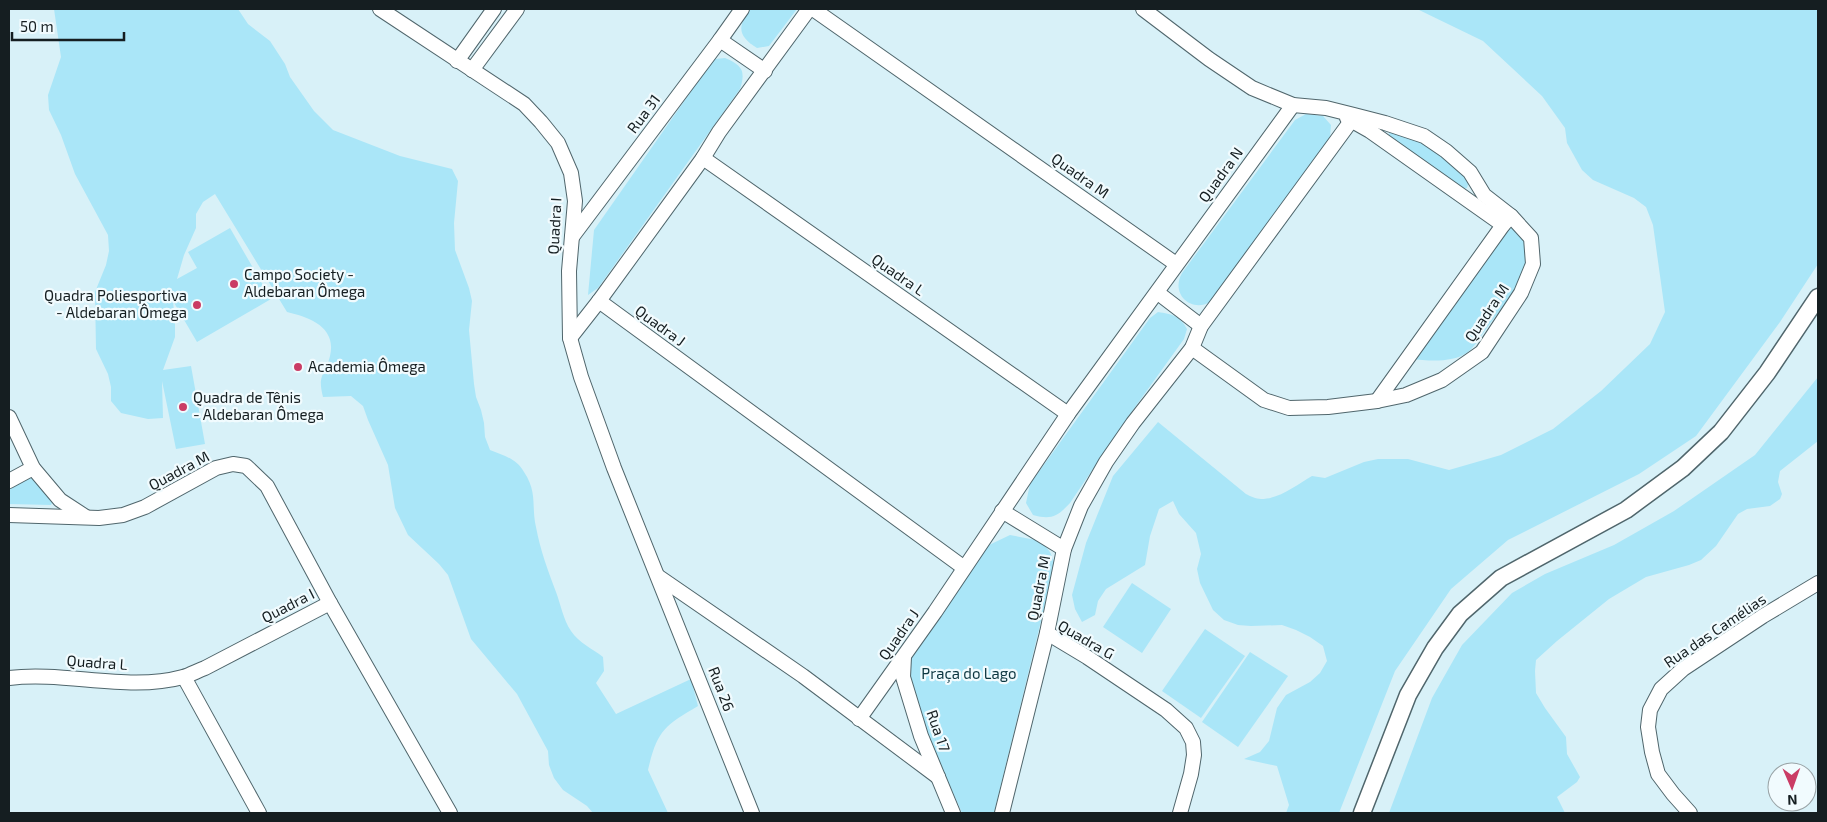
<svg xmlns="http://www.w3.org/2000/svg" width="1827" height="822" viewBox="0 0 1827 822" font-family="'Exo 2',sans-serif">
<rect width="100%" height="100%" fill="#d8f1f8"/>
<g fill="#aae6f8">
<path d="M 54,9 L 238,9 L 248,24 L 270,41 L 285,64 L 290,77 L 314,111 L 333,130 L 400,156 L 452,169 L 458,181 L 454,223 L 455,250 L 469,288 L 472,301 L 469,330 L 474,384 L 476,397 L 481,410 L 484,423 L 485,437 L 490,450 C 503,455 517,459 524,472 C 538,493 531,506 536,527 C 540,549 548,571 556,592 C 561,605 563,619 571,631 C 579,643 593,649 603,657 L 604,671 L 596,683 L 616,714 L 691,679 L 698,706 C 664,726 657,731 648,770 L 668,813 L 593,813 L 587,806 L 563,790 L 554,778 L 549,765 L 548,751 L 517,694 L 471,639 L 448,575 L 439,564 L 408,535 L 395,508 L 388,465 L 368,420 L 363,406 L 351,396 L 323,397 C 317,374 325,376 330,356 C 337,327 309,317 287,312 L 215,194 L 203,202 L 196,214 L 196,228 L 184,255 L 177,279 L 197,268 L 188,252 L 230,228 L 271,299 L 197,342 L 173,301 L 175,323 L 175,337 L 163,370 L 191,366 L 205,444 L 176,449 L 162,381 L 163,418 L 148,419 L 121,413 L 111,401 L 111,387 L 108,374 L 96,349 L 95,292 L 106,265 L 109,251 L 108,235 L 75,174 L 61,135 L 49,110 L 48,95 L 61,57 Z"/>
<path d="M 750,9 L 797,9 L 769,46 L 757,48 C 738,36 737,27 750,9 Z"/>
<path d="M 1417,9 L 1818,9 L 1818,264 L 1780,322 L 1696,436 L 1639,474 L 1508,540 L 1451,589 L 1395,671 L 1339,813 L 1286,813 L 1289,805 L 1277,766 L 1244,759 L 1260,752 L 1269,741 L 1277,708 L 1286,695 L 1310,682 L 1320,673 L 1327,661 L 1323,646 L 1310,637 L 1296,630 L 1282,625 L 1251,626 L 1238,625 L 1224,620 L 1213,610 L 1200,583 L 1197,569 L 1201,554 L 1196,533 L 1179,514 L 1173,501 L 1159,509 L 1150,536 L 1145,565 L 1106,589 L 1098,601 L 1095,615 L 1082,622 L 1075,609 L 1072,595 L 1086,543 L 1113,476 L 1158,422 L 1246,494 C 1250,496 1256,499 1261,499 C 1280,499 1296,485 1312,476 L 1325,478 L 1364,462 L 1378,459 L 1408,459 L 1449,470 L 1501,455 L 1553,429 L 1601,391 L 1650,344 L 1665,312 L 1653,225 L 1646,207 L 1634,198 L 1593,180 L 1582,170 L 1567,143 L 1565,128 L 1542,96 L 1483,41 Z"/>
<path d="M 725,58 C 742,65 746,71 740,89 L 598,288 L 588,295 L 594,230 L 706,70 L 715,59 Z"/>
<path d="M 1306,114 L 1323,116 L 1331,125 L 1330,137 L 1212,301 C 1191,314 1170,294 1182,273 L 1295,120 Z"/>
<polygon points="1390,131 1427,143 1470,178 1467,188 1459,190 1388,138"/>
<path d="M 1512,226 C 1547,254 1509,299 1489,325 C 1483,333 1476,345 1468,352 C 1453,363 1429,361 1412,359 Z"/>
<path d="M 1158,312 C 1172,314 1180,316 1187,329 L 1184,339 L 1130,414 L 1070,503 C 1057,517 1051,520 1033,515 L 1026,503 L 1030,484 L 1150,318 Z"/>
<polygon points="1818,377 1818,441 1780,471 1778,482 1782,494 1780,499 1770,506 1747,509 1738,514 1716,546 1701,560 1689,565 1646,577 1609,599 1557,641 1536,660 1535,671 1536,693 1545,708 1566,737 1567,754 1580,777 1577,782 1557,797 1565,813 1389,813 1432,698 1462,645 1512,593 1545,574 1614,545 1674,511 1755,455"/>
<polygon points="32,472 54,499 51,505 9,504 9,485"/>
<path d="M 1010,535 L 1041,541 L 1050,552 L 1055,564 L 994,813 L 962,813 C 944,771 910,705 909,661 L 987,546 Z"/>
<polygon points="1132,583 1171,609 1142,653 1103,627"/>
<polygon points="1205,629 1245,656 1201,718 1162,691"/>
<polygon points="1250,652 1288,676 1238,747 1202,722"/>
</g>
<g fill="none" stroke-linecap="round" stroke-linejoin="round">
<defs>
<g id="minor">
<polyline points="380,9 524,104 541,122 558,143 571,173 575,201 569,271 570,338 581,377 614,468 752,813"/>
<polyline points="813,9 1176,264"/>
<polyline points="1143,9 1209,59 1252,88 1293,105 1326,108 1354,115 1385,123 1424,136 1446,151 1470,172 1484,195 1511,216 1531,238 1533,264 1521,293 1482,352 1442,380 1406,395 1377,401 1328,407 1289,408 1264,400 1192,348"/>
<polyline points="720,40 765,71"/>
<polyline points="457,61 494,9"/>
<polyline points="472,70 517,9"/>
<polyline points="1347,118 1370,131 1503,225"/>
<polyline points="703,158 1068,414"/>
<polyline points="572,237 720,40 742,9"/>
<polyline points="1158,293 1201,326"/>
<polyline points="599,301 963,567"/>
<polyline points="570,338 599,301 703,158 719,132 809,9"/>
<polyline points="1377,401 1503,225 1511,216"/>
<polyline points="9,417 33,468 60,500 86,517"/>
<polyline points="9,481 33,468"/>
<polyline points="1002,511 1064,549"/>
<polyline points="9,515 99,518 123,515 145,507 216,468 233,464 246,466 267,486 330,603 450,813"/>
<polyline points="659,577 803,676 938,777"/>
<polyline points="1047,633 1087,657 1166,710 1186,728 1193,742 1194,755 1191,774 1180,813"/>
<polyline points="904,657 903,677 921,736 953,813"/>
<polyline points="184,677 259,813"/>
<path d="M 9,678 C 66,671 128,692 183,677 C 190,675 197,671 205,668 L 330,603"/>
<polyline points="859,719 935,612 1068,414 1293,105"/>
<polyline points="1002,813 1047,633 1064,549 1081,506 1106,462 1133,423 1192,348 1201,326 1351,121"/>
<polyline points="1690,813 1673,794 1658,774 1652,752 1648,727 1650,710 1661,689 1683,669 1763,616 1818,583"/>
</g>
<polyline id="tertiary" points="1362,813 1408,695 1435,648 1460,614 1501,578 1626,510 1683,468 1721,432 1767,373 1818,297"/>
</defs>
<use href="#minor" stroke="#50666c" stroke-width="16"/>
<use href="#tertiary" stroke="#50666c" stroke-width="19"/>
<use href="#minor" stroke="#fff" stroke-width="14"/>
<use href="#tertiary" stroke="#fff" stroke-width="16"/>
</g>
<g fill="#ca3c65" stroke="#f1fbfe" stroke-width="2">
<circle cx="234" cy="284" r="5"/>
<circle cx="197" cy="305" r="5"/>
<circle cx="298" cy="367" r="5"/>
<circle cx="183" cy="407" r="5"/>
</g>
<g text-anchor="middle" stroke-width="4.5" stroke-linejoin="round" paint-order="stroke">
<g font-size="15" fill="#151e21" stroke="#f1fbfe">
<text transform="translate(644 114) rotate(-53)" y="5">Rua 31</text>
<text transform="translate(1221 175) rotate(-54)" y="5">Quadra N</text>
<text transform="translate(1080 176) rotate(35)" y="5">Quadra M</text>
<text transform="translate(555 226) rotate(-87)" y="5">Quadra I</text>
<text transform="translate(898 275) rotate(35)" y="5">Quadra L</text>
<text transform="translate(1487 313) rotate(-56)" y="5">Quadra M</text>
<text transform="translate(660 326) rotate(36)" y="5">Quadra J</text>
<text transform="translate(179 471) rotate(-28)" y="5">Quadra M</text>
<text transform="translate(1039 588) rotate(-79)" y="5">Quadra M</text>
<text transform="translate(288 606) rotate(-27)" y="5">Quadra I</text>
<text transform="translate(1715 631) rotate(-34)" y="5">Rua das Camélias</text>
<text transform="translate(899 635) rotate(-55)" y="5">Quadra J</text>
<text transform="translate(1086 640) rotate(30)" y="5">Quadra G</text>
<text transform="translate(97 663) rotate(4)" y="5">Quadra L</text>
<text transform="translate(721 689) rotate(69)" y="5">Rua 26</text>
<text transform="translate(938 731) rotate(71)" y="5">Rua 17</text>
</g>
<g font-size="15" fill="#151e21" stroke="#f1fbfe" text-anchor="start">
<text x="244" y="280">Campo Society -<tspan x="244" dy="17">Aldebaran Ômega</tspan></text>
<text x="187" y="301" text-anchor="end">Quadra Poliesportiva<tspan x="187" dy="17">- Aldebaran Ômega</tspan></text>
<text x="308" y="372">Academia Ômega</text>
<text x="193" y="403">Quadra de Tênis<tspan x="193" dy="17">- Aldebaran Ômega</tspan></text>
</g>
<g font-size="15" fill="#0c3640" stroke="#f1fbfe">
<text x="969" y="679">Praça do Lago</text>
</g>
</g>
<rect width="1827" height="822" fill="none" stroke="#151e21" stroke-width="20"/>
<g transform="translate(1792 787) rotate(178)"><circle r="24" fill="#f1fbfe" stroke="#99a3a6"/>
<path d="M0-4L9 19L0 12L-9 19Z" fill="#ca3c65"/>
<text y="-8" font-size="14" font-weight="bold" text-anchor="middle" fill="#151e21">N</text>
</g>
<path d="M12 32v8h112v-8" fill="none" stroke="#151e21" stroke-width="2.5"/>
<text x="20" y="32" font-size="15" fill="#151e21" stroke="#f1fbfe" stroke-width="4" paint-order="stroke">50 m</text>
</svg>
